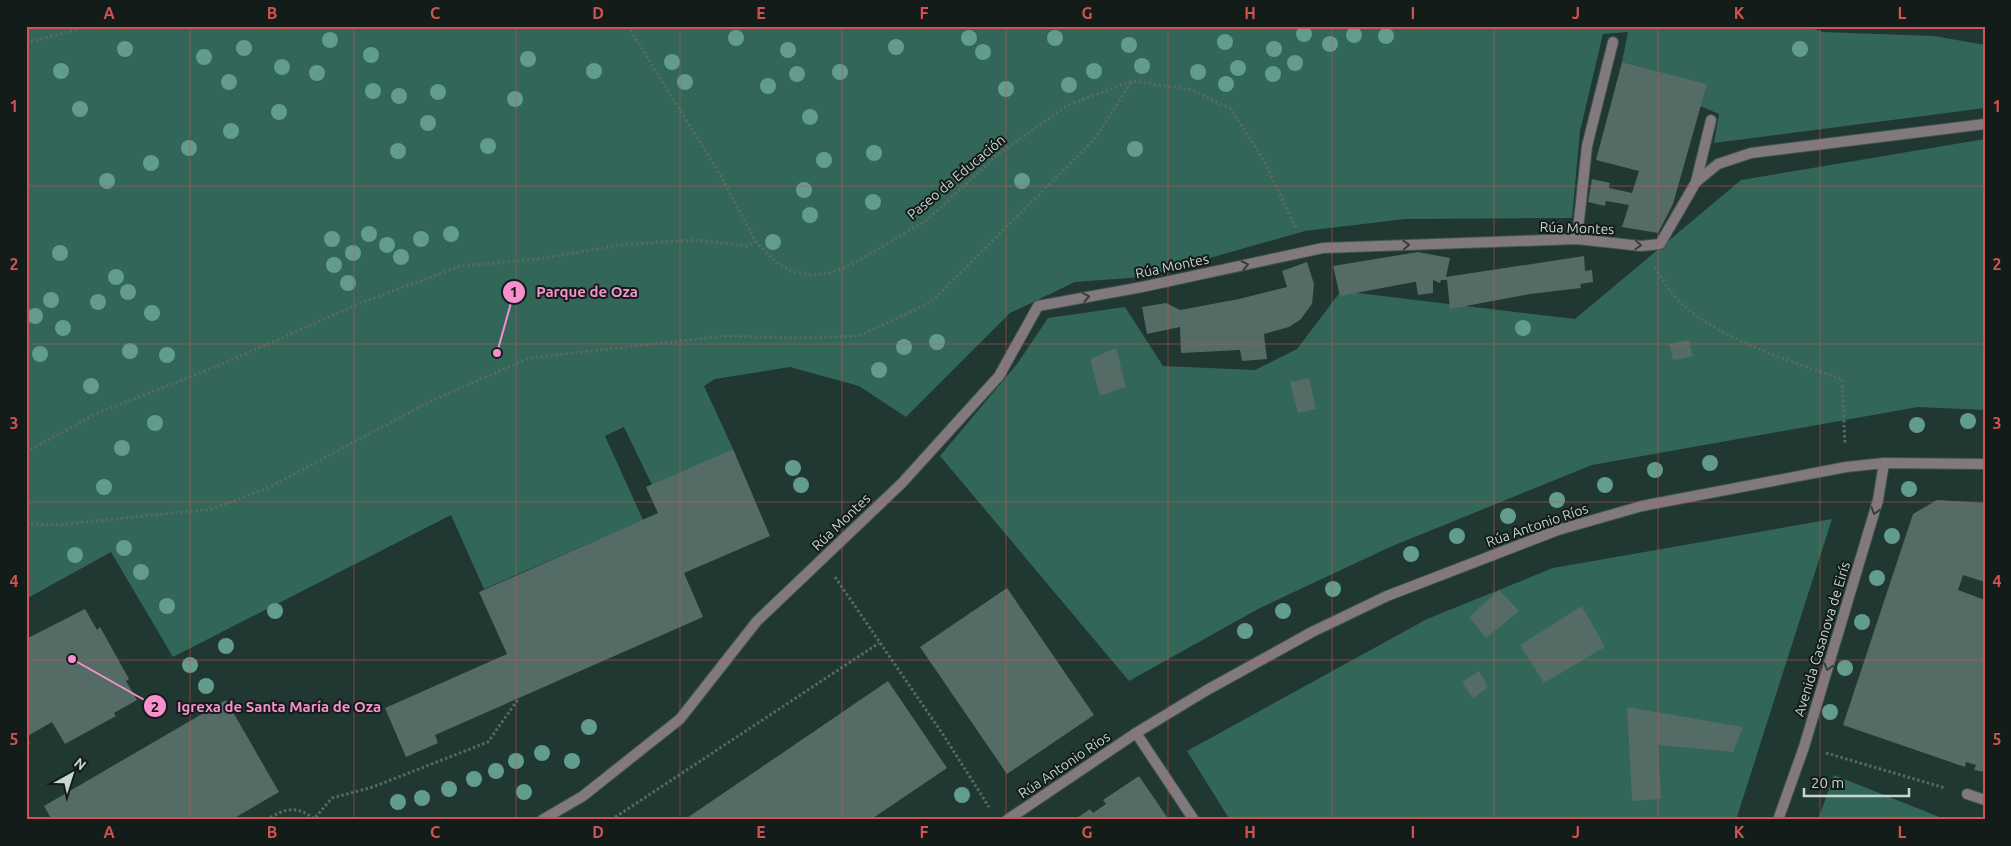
<svg xmlns="http://www.w3.org/2000/svg" width="2011" height="846" viewBox="0 0 2011 846" font-family="Ubuntu,sans-serif">
<rect width="100%" height="100%" fill="#213731"/>
<g fill="#316659">
<polygon points="26,26 1807,26 1823,32 1934,36 1985,45 1985,108 1714,143 1719,114 1700,106 1706,84 1622,62 1628,32 1603,34 1580,131 1572,218 1405,219 1305,231 1143,277 1075,282 1010,313 906,417 859,386 790,367 715,379 704,386 733,449 652,485 624,427 605,436 643,520 484,589 451,515 173,657 111,552 26,599"/>
<polygon points="1985,139 1985,410 1918,407 1592,465 1390,547 1258,609 1129,681 940,456 1017,364 1048,318 1125,307 1163,366 1255,370 1297,349 1341,291 1575,319 1741,180"/>
<polygon points="1832,519 1736,820 1230,820 1187,751 1427,619 1553,568"/>
<polygon points="1834,775 1947,820 1818,820"/>
</g>
<g fill="#546c65">
<polygon points="1622,62 1707,84 1673,204 1658,233 1622,227 1629,205 1606,201 1605,206 1588,202 1592,179 1610,183 1609,188 1632,193 1639,171 1596,160"/>
<polygon points="1418,252 1450,258 1446,277 1584,256 1585,271 1592,270 1593,282 1580,284 1581,288 1530,294 1450,309 1447,280 1441,280 1440,283 1433,280 1433,293 1418,295 1416,282 1414,282 1340,296 1333,266"/>
<polygon points="1307,262 1314,284 1312,304 1300,320 1289,327 1264,334 1267,359 1242,361 1240,350 1181,353 1180,327 1147,334 1142,307 1166,303 1180,310 1239,299 1287,287 1282,271"/>
<polygon points="1689,340 1693,356 1673,360 1669,344"/>
<polygon points="1116,348 1126,387 1100,396 1090,359"/>
<polygon points="1309,378 1316,409 1298,413 1290,382"/>
<polygon points="733,449 770,536 684,573 703,617 435,735 438,743 406,757 385,708 507,654 479,592 658,513 646,487"/>
<polygon points="1937,500 1985,503 1985,582 1963,575 1958,590 1985,600 1985,772 1974,770 1976,765 1966,762 1965,767 1843,725 1913,514"/>
<polygon points="1007,588 1094,715 1007,774 920,647"/>
<polygon points="1499,590 1519,611 1486,638 1469,617"/>
<polygon points="1582,606 1605,647 1544,683 1520,645"/>
<polygon points="85,609 97,630 100,627 129,679 126,681 137,700 114,713 116,716 65,744 52,722 26,737 26,639"/>
<polygon points="1479,671 1488,687 1473,699 1462,682"/>
<polygon points="888,681 947,768 919,787 870,820 684,820"/>
<polygon points="226,700 279,792 231,820 52,820 44,806"/>
<polygon points="1627,707 1743,727 1733,752 1658,745 1661,799 1632,801"/>
<polygon points="26,737 30,743 26,749"/>
<polygon points="1139,776 1169,820 1074,820 1090,809 1093,813 1106,804 1103,800"/>
</g>
<g fill="none" stroke-linecap="round" stroke-linejoin="round">
<defs>
<g id="lane">
<polyline points="1696,182 1711,120"/>
<polyline points="1577,239 1587,146 1613,42"/>
</g>
<g id="street">
<polyline points="1136,733 1194,820"/>
<polyline points="1967,794 1985,800"/>
<polyline points="542,820 583,796 680,719 757,621 902,483 999,376 1038,306 1142,287 1323,248 1577,239 1641,246 1660,244 1696,182 1718,164 1751,153 1985,124"/>
<polyline points="1007,820 1136,733 1207,690 1312,632 1387,596 1558,530 1642,506 1846,467 1884,463 1985,464"/>
<polyline points="1778,820 1804,747 1878,500 1884,463"/>
</g>
</defs>
<use href="#lane" stroke="#3f534e" stroke-width="12"/>
<use href="#street" stroke="#3f534e" stroke-width="12"/>
<g stroke="#566964" stroke-width="3" stroke-dasharray="2.5 2.5" stroke-linecap="butt">
<polyline points="628,26 722,178 756,242 776,262 793,272 811,275 830,273 853,264 927,220 997,155 1068,105 1132,81 1192,90 1231,109 1262,157 1297,230"/>
<polyline points="26,43 90,26"/>
<path d="M 1655,267 C 1661,277 1667,288 1674,296 C 1712,338 1790,361 1842,379 L 1845,445"/>
<polyline points="26,452 98,413 215,367 366,301 461,266 538,259 619,245 695,240 746,246 756,242"/>
<polyline points="26,524 56,525 212,509 270,487 427,403 529,358 724,336 799,338 859,336 931,302 1095,139 1132,81"/>
<polyline points="835,577 944,736 989,807"/>
<polyline points="1826,753 1945,788"/>
<path d="M 266,820 C 285,809 295,804 314,819 L 332,798 L 373,787 L 488,742 L 519,698"/>
<polyline points="611,820 879,643"/>
</g>
<use href="#lane" stroke="#82797e" stroke-width="10"/>
<use href="#street" stroke="#82797e" stroke-width="10"/>
</g>
<g fill="#619c8c">
<circle cx="1304" cy="34" r="8"/>
<circle cx="1354" cy="35" r="8"/>
<circle cx="1386" cy="36" r="8"/>
<circle cx="736" cy="38" r="8"/>
<circle cx="969" cy="38" r="8"/>
<circle cx="1055" cy="38" r="8"/>
<circle cx="330" cy="40" r="8"/>
<circle cx="1225" cy="42" r="8"/>
<circle cx="1330" cy="44" r="8"/>
<circle cx="1129" cy="45" r="8"/>
<circle cx="896" cy="47" r="8"/>
<circle cx="244" cy="48" r="8"/>
<circle cx="125" cy="49" r="8"/>
<circle cx="1274" cy="49" r="8"/>
<circle cx="1800" cy="49" r="8"/>
<circle cx="788" cy="50" r="8"/>
<circle cx="983" cy="52" r="8"/>
<circle cx="371" cy="55" r="8"/>
<circle cx="204" cy="57" r="8"/>
<circle cx="528" cy="59" r="8"/>
<circle cx="672" cy="62" r="8"/>
<circle cx="1295" cy="63" r="8"/>
<circle cx="1142" cy="66" r="8"/>
<circle cx="282" cy="67" r="8"/>
<circle cx="1238" cy="68" r="8"/>
<circle cx="61" cy="71" r="8"/>
<circle cx="594" cy="71" r="8"/>
<circle cx="1094" cy="71" r="8"/>
<circle cx="840" cy="72" r="8"/>
<circle cx="1198" cy="72" r="8"/>
<circle cx="317" cy="73" r="8"/>
<circle cx="797" cy="74" r="8"/>
<circle cx="1273" cy="74" r="8"/>
<circle cx="229" cy="82" r="8"/>
<circle cx="685" cy="82" r="8"/>
<circle cx="1226" cy="84" r="8"/>
<circle cx="1069" cy="85" r="8"/>
<circle cx="768" cy="86" r="8"/>
<circle cx="1006" cy="89" r="8"/>
<circle cx="373" cy="91" r="8"/>
<circle cx="438" cy="92" r="8"/>
<circle cx="399" cy="96" r="8"/>
<circle cx="515" cy="99" r="8"/>
<circle cx="80" cy="109" r="8"/>
<circle cx="279" cy="112" r="8"/>
<circle cx="810" cy="117" r="8"/>
<circle cx="428" cy="123" r="8"/>
<circle cx="231" cy="131" r="8"/>
<circle cx="488" cy="146" r="8"/>
<circle cx="189" cy="148" r="8"/>
<circle cx="1135" cy="149" r="8"/>
<circle cx="398" cy="151" r="8"/>
<circle cx="874" cy="153" r="8"/>
<circle cx="824" cy="160" r="8"/>
<circle cx="151" cy="163" r="8"/>
<circle cx="107" cy="181" r="8"/>
<circle cx="1022" cy="181" r="8"/>
<circle cx="804" cy="190" r="8"/>
<circle cx="873" cy="202" r="8"/>
<circle cx="810" cy="215" r="8"/>
<circle cx="369" cy="234" r="8"/>
<circle cx="451" cy="234" r="8"/>
<circle cx="332" cy="239" r="8"/>
<circle cx="421" cy="239" r="8"/>
<circle cx="773" cy="242" r="8"/>
<circle cx="387" cy="245" r="8"/>
<circle cx="60" cy="253" r="8"/>
<circle cx="353" cy="253" r="8"/>
<circle cx="401" cy="257" r="8"/>
<circle cx="334" cy="265" r="8"/>
<circle cx="116" cy="277" r="8"/>
<circle cx="348" cy="283" r="8"/>
<circle cx="128" cy="292" r="8"/>
<circle cx="51" cy="300" r="8"/>
<circle cx="98" cy="302" r="8"/>
<circle cx="152" cy="313" r="8"/>
<circle cx="35" cy="316" r="8"/>
<circle cx="63" cy="328" r="8"/>
<circle cx="1523" cy="328" r="8"/>
<circle cx="937" cy="342" r="8"/>
<circle cx="904" cy="347" r="8"/>
<circle cx="130" cy="351" r="8"/>
<circle cx="40" cy="354" r="8"/>
<circle cx="167" cy="355" r="8"/>
<circle cx="879" cy="370" r="8"/>
<circle cx="91" cy="386" r="8"/>
<circle cx="1968" cy="421" r="8"/>
<circle cx="155" cy="423" r="8"/>
<circle cx="1917" cy="425" r="8"/>
<circle cx="122" cy="448" r="8"/>
<circle cx="1710" cy="463" r="8"/>
<circle cx="793" cy="468" r="8"/>
<circle cx="1655" cy="470" r="8"/>
<circle cx="801" cy="485" r="8"/>
<circle cx="1605" cy="485" r="8"/>
<circle cx="104" cy="487" r="8"/>
<circle cx="1909" cy="489" r="8"/>
<circle cx="1557" cy="500" r="8"/>
<circle cx="1508" cy="516" r="8"/>
<circle cx="1457" cy="536" r="8"/>
<circle cx="1892" cy="536" r="8"/>
<circle cx="124" cy="548" r="8"/>
<circle cx="1411" cy="554" r="8"/>
<circle cx="75" cy="555" r="8"/>
<circle cx="141" cy="572" r="8"/>
<circle cx="1877" cy="578" r="8"/>
<circle cx="1333" cy="589" r="8"/>
<circle cx="167" cy="606" r="8"/>
<circle cx="275" cy="611" r="8"/>
<circle cx="1283" cy="611" r="8"/>
<circle cx="1862" cy="622" r="8"/>
<circle cx="1245" cy="631" r="8"/>
<circle cx="226" cy="646" r="8"/>
<circle cx="190" cy="665" r="8"/>
<circle cx="1845" cy="668" r="8"/>
<circle cx="206" cy="686" r="8"/>
<circle cx="1830" cy="712" r="8"/>
<circle cx="589" cy="727" r="8"/>
<circle cx="542" cy="753" r="8"/>
<circle cx="516" cy="761" r="8"/>
<circle cx="572" cy="761" r="8"/>
<circle cx="496" cy="771" r="8"/>
<circle cx="474" cy="779" r="8"/>
<circle cx="449" cy="789" r="8"/>
<circle cx="524" cy="792" r="8"/>
<circle cx="962" cy="795" r="8"/>
<circle cx="422" cy="798" r="8"/>
<circle cx="398" cy="802" r="8"/>
</g>
<defs><path id="oneway-chevron" d="M-2-3.5L2.5 0L-2 3.5" fill="none" stroke-width="1.6" stroke-linecap="round" stroke-linejoin="round" transform="scale(1.25)"/></defs>
<g stroke="#3a3d3c">
<use href="#oneway-chevron" transform="translate(1406 245) rotate(-2)"/>
<use href="#oneway-chevron" transform="translate(1638 245) rotate(3)"/>
<use href="#oneway-chevron" transform="translate(1245 265) rotate(-12)"/>
<use href="#oneway-chevron" transform="translate(1086 297) rotate(-10)"/>
<use href="#oneway-chevron" transform="translate(1875 511) rotate(107)"/>
<use href="#oneway-chevron" transform="translate(1828 667) rotate(107)"/>
</g>
<path fill="none" stroke="#d25352" stroke-width="1" stroke-opacity="0.55" d="M 190,26 L 190,820M 354,26 L 354,820M 516,26 L 516,820M 680,26 L 680,820M 842,26 L 842,820M 1006,26 L 1006,820M 1168,26 L 1168,820M 1332,26 L 1332,820M 1494,26 L 1494,820M 1658,26 L 1658,820M 1820,26 L 1820,820M 26,186 L 1985,186M 26,344 L 1985,344M 26,502 L 1985,502M 26,660 L 1985,660"/>
<g text-anchor="middle" stroke-width="4" stroke-linejoin="round" paint-order="stroke">
<g font-size="14" fill="#c8d5d1" stroke="#131c19">
<text transform="translate(956 177) rotate(-40)" y="5">Paseo da Educación</text>
<text transform="translate(1577 228) rotate(2)" y="5">Rúa Montes</text>
<text transform="translate(1172 266) rotate(-12)" y="5">Rúa Montes</text>
<text transform="translate(841 522) rotate(-44)" y="5">Rúa Montes</text>
<text transform="translate(1537 525) rotate(-19)" y="5">Rúa Antonio Ríos</text>
<text transform="translate(1822 639) rotate(-73)" y="5">Avenida Casanova de Eirís</text>
<text transform="translate(1064 765) rotate(-34)" y="5">Rúa Antonio Ríos</text>
</g>
</g>
<path fill="none" stroke="#f790cd" stroke-width="2" d="M497 353L514 292M72 659L155 706"/>
<g fill="#f790cd" stroke="#131c19" stroke-width="2">
<circle cx="497" cy="353" r="5"/>
<circle cx="72" cy="659" r="5"/>
<circle cx="514" cy="292" r="12"/>
<circle cx="155" cy="706" r="12"/>
</g>
<g font-size="15" text-anchor="middle" font-weight="bold" fill="#111">
<text x="514" y="297">1</text>
<text x="155" y="712">2</text>
</g>
<g font-size="15" text-anchor="middle" font-weight="bold" fill="#f790cd" stroke="#131c19" stroke-width="4" stroke-linejoin="round" paint-order="stroke">
<text x="587" y="297">Parque de Oza</text>
<text x="279" y="712">Igrexa de Santa María de Oza</text>
</g>
<rect width="2011" height="846" fill="none" stroke="#131c19" stroke-width="55"/>
<g transform="translate(72 774) rotate(39)" stroke="#131c19" stroke-width="4" paint-order="stroke">
<path d="M0-4L9 19L0 12L-9 19Z" fill="#c8d5d1"/>
<text y="-8" font-size="14" font-weight="bold" text-anchor="middle" fill="#c8d5d1">N</text>
</g>
<path d="M1804 788v8h105v-8" fill="none" stroke="#c8d5d1" stroke-width="2.5"/>
<text x="1811" y="788" font-size="15" fill="#c8d5d1" stroke="#131c19" stroke-width="4" paint-order="stroke">20 m</text>
<rect x="28" y="28" width="1956" height="790" fill="none" stroke="#d25352" stroke-width="2"/>
<g font-size="16" text-anchor="middle" font-weight="bold" fill="#d25352">
<text x="109" y="19">A</text>
<text x="272" y="19">B</text>
<text x="435" y="19">C</text>
<text x="598" y="19">D</text>
<text x="761" y="19">E</text>
<text x="924" y="19">F</text>
<text x="1087" y="19">G</text>
<text x="1250" y="19">H</text>
<text x="1413" y="19">I</text>
<text x="1576" y="19">J</text>
<text x="1739" y="19">K</text>
<text x="1902" y="19">L</text>
<text x="14" y="112">1</text>
<text x="1997" y="112">1</text>
<text x="14" y="270">2</text>
<text x="1997" y="270">2</text>
<text x="14" y="429">3</text>
<text x="1997" y="429">3</text>
<text x="14" y="587">4</text>
<text x="1997" y="587">4</text>
<text x="14" y="745">5</text>
<text x="1997" y="745">5</text>
<text x="109" y="838">A</text>
<text x="272" y="838">B</text>
<text x="435" y="838">C</text>
<text x="598" y="838">D</text>
<text x="761" y="838">E</text>
<text x="924" y="838">F</text>
<text x="1087" y="838">G</text>
<text x="1250" y="838">H</text>
<text x="1413" y="838">I</text>
<text x="1576" y="838">J</text>
<text x="1739" y="838">K</text>
<text x="1902" y="838">L</text>
</g>
</svg>
